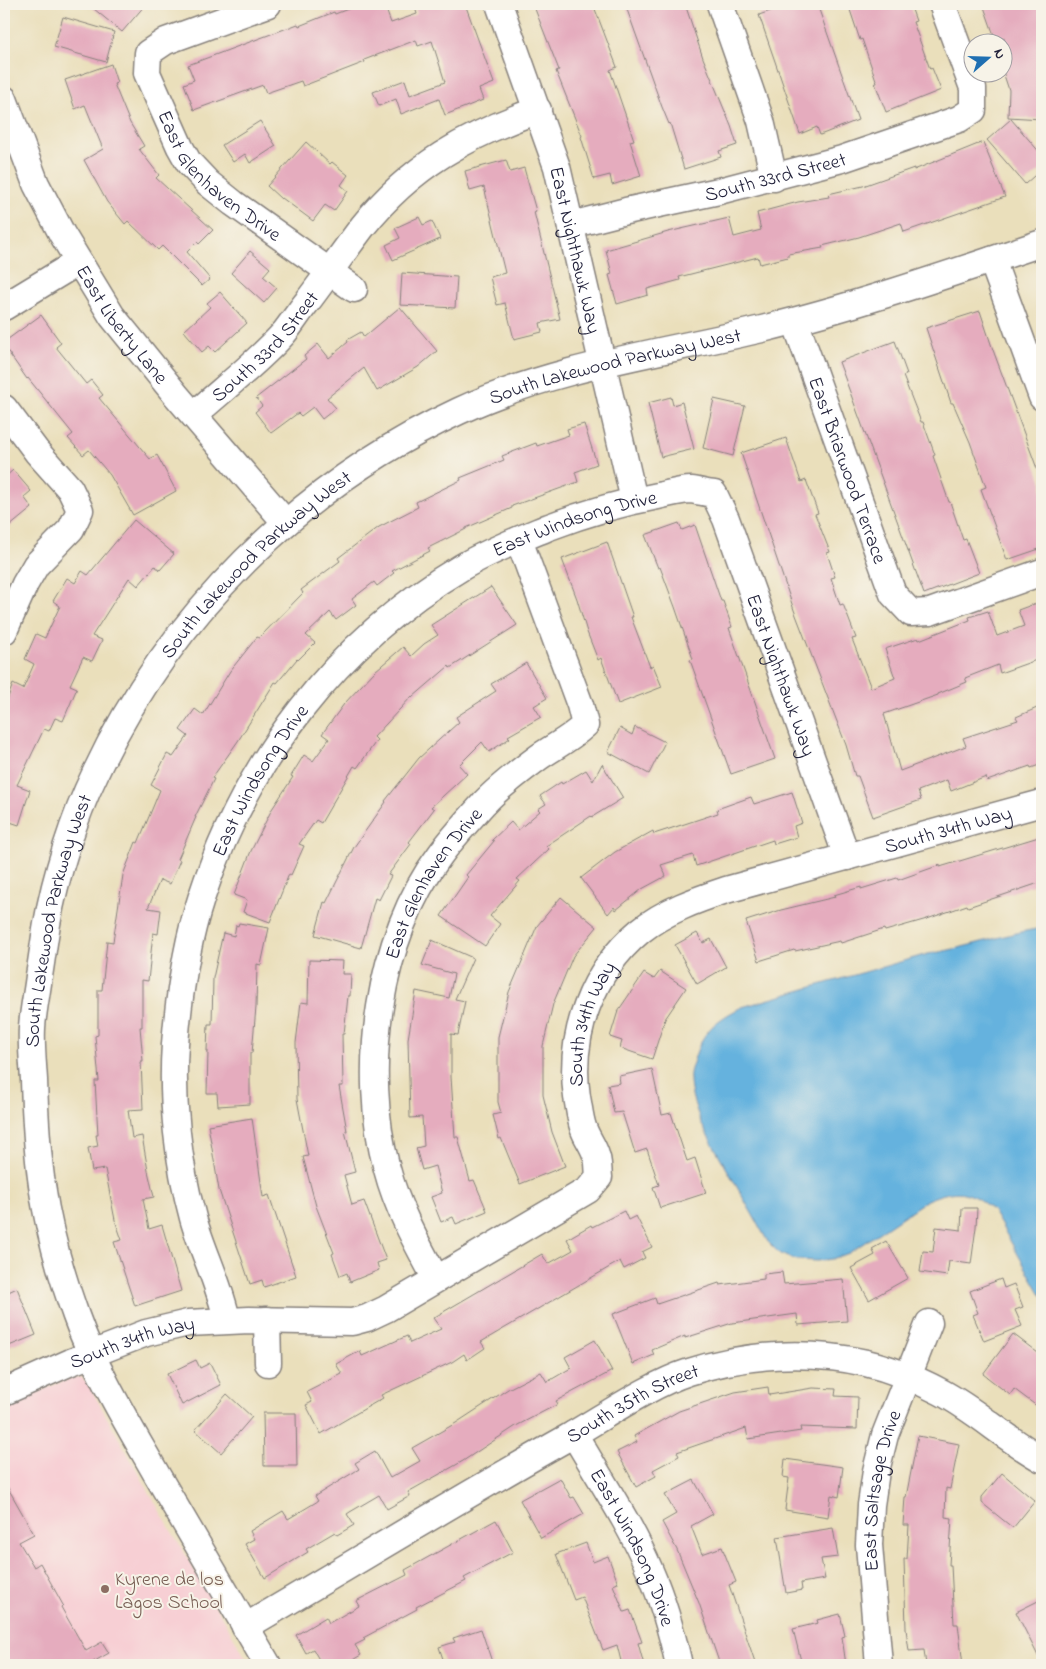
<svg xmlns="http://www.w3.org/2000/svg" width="1046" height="1669" viewBox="0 0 1046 1669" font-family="'Indie Flower',sans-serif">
<rect width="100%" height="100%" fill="#f7f3e8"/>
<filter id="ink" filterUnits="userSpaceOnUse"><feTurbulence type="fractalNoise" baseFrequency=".02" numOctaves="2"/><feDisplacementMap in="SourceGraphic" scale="10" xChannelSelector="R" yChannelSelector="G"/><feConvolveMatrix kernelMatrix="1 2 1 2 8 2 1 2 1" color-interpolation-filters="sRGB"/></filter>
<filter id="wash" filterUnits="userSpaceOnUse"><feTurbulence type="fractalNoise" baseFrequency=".0096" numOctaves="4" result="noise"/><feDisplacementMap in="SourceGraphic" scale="20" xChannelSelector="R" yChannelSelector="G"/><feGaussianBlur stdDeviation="1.12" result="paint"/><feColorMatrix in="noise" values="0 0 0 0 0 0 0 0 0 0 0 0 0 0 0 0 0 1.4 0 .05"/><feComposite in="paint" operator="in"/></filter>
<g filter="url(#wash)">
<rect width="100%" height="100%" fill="#eadfbb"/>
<polygon fill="#f7cfd4" points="81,1377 87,1382 161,1513 250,1665 4,1665 4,1407 70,1378"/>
<path fill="#65b2de" stroke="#446a8c" d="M 1042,928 L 1042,1296 L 993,1211 C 970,1189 956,1188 927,1200 L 849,1253 L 832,1259 L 817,1261 L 797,1260 L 780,1254 L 768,1242 L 702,1125 C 697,1111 690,1095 690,1079 C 689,1073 692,1066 694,1060 C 702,1031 716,1020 742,1007 L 928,954 C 967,948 1004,934 1042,928 Z"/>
<g id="blocks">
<g fill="#e5acbe">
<polygon points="88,4 146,4 122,32"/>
<polygon points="361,4 384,4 391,23 417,14 414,4 465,4 494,83 479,89 483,100 445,115 439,99 401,114 396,99 379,106 373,92 405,80 410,95 445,82 432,41 418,46 416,40 364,60 365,62 303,86 301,81 266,93 263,85 194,110 184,84 194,80 188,65 298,24 299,26 334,12 335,14"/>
<polygon points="533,4 593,4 617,67 610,70 634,140 630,141 641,176 612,185 610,175 594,179 581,137 582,136 556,71 559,70"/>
<polygon points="625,4 685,4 703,58 731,126 737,145 719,151 721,157 684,169 670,123 669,124 662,107"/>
<polygon points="790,4 817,4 858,120 820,135 817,127 800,134 759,15"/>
<polygon points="848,4 910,4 916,21 913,22 930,69 932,68 941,90 886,112 875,83 877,83 862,39 860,40"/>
<polygon points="983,4 1040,4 1042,10 1042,119 1008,117 1009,90 1004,75 1004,38 996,41"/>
<polygon points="63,17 114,32 106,62 54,47"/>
<polygon points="111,64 117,83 114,84 130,123 144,146 139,149 159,175 156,178 213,230 199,244 197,242 187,252 210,279 202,286 162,246 158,250 128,221 125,224 107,202 84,160 103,149 85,105 75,109 65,80"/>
<polygon points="1011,119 1042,155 1042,169 1025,184 987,140"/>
<polygon points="260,121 276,146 250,163 245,154 233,162 222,145"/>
<polygon points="306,142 330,164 332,162 348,175 341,185 348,191 334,211 325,205 313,221 282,198 281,199 267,186"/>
<polygon points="983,142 1005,197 904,232 901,223 859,237 822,246 823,248 788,254 788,257 760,264 758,257 679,277 680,280 647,289 648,295 617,304 609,275 612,274 606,250 668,232 729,218 734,237 761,230 757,213 798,202 829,197 828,194 863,186 914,168 914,170"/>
<polygon points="506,160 510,172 524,168 536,211 534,212 560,319 540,323 542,332 514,339 505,303 497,305 490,277 505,273 484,187 470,191 465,171"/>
<polygon points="419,217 423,225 432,221 440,239 393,260 386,245 400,238 395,228"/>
<polygon points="250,251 270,268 263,276 277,288 264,303 231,273"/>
<polygon points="402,273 457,277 455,308 400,305"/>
<polygon points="220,292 247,323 215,352 209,346 202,352 184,331 210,307 207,303"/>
<polygon points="400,307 437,351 418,367 377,391 364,368 327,398 336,408 322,419 313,407 301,416 298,413 271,433 255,412 262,406 256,398 306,359 304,356 318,344 329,358 348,342 347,340 361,332 364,337"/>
<polygon points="980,311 993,350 1042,482 1042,548 1007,560 981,489 986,487 970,442 953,403 951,403 926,328"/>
<polygon points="41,315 61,343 56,347 86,384 91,380 103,395 99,398 150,459 157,455 176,491 133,515 110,475 89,450 83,455 68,438 73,434 28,378 27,379 4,346 4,342"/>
<polygon points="895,341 907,374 903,376 921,422 923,422 935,455 933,456 949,502 950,502 963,540 966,539 979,573 924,594 839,362"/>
<polygon points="671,397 673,405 682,402 694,449 661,457 648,403"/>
<polygon points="714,399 745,406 733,456 703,448"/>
<polygon points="584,424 597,464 575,472 578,482 512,506 512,508 466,528 466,529 428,548 430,551 392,571 394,573 377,586 374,582 352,599 356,605 336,620 330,612 306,635 315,643 298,660 297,659 277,683 275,682 238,741 212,778 214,779 195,817 196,817 178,859 180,860 170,884 160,880 148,908 161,910 158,934 153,933 148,981 142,980 142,1027 140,1027 143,1061 141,1061 143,1109 128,1110 132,1138 142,1136 148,1171 154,1197 143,1199 149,1229 162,1225 181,1291 135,1306 114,1242 122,1240 115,1220 105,1169 92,1171 88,1148 98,1146 96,1135 98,1135 95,1081 99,1081 95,1036 98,1035 98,990 102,990 107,941 113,942 123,875 136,842 138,843 160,790 151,785 167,754 173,757 188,736 180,730 195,709 203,715 230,671 257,637 259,638 303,593 301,590 340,561 338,558 379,527 418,507 416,502 461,480 460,478 504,460 502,456 536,443 537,446 569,435 567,429"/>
<polygon points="786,438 801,482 806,480 818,513 815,514 830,552 827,553 835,577 831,578 840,605 843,604 856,638 852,639 871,688 895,678 885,649 918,638 919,640 970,620 969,617 988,611 997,636 1024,626 1018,610 1037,603 1042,617 1042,658 1000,673 998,665 965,678 967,682 938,694 938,695 884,714 900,771 966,746 963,738 1018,720 1016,717 1037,708 1042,721 1042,764 1031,768 1030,766 987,781 986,777 951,791 947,780 918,791 921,800 873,817 858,776 855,776 846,745 794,610 741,453"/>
<polygon points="13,470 31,491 24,497 32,508 4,531 4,478"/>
<polygon points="134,520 174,554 160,570 155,566 138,586 129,578 92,636 102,640 92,661 83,657 70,685 77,688 63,721 55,718 49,731 44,729 17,785 30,790 19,825 4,820 4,708 13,684 23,689 34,664 25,659 36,634 45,638 60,606 53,601 67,578 75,583 82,571 88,575"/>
<polygon points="679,523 682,530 695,525 721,601 723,601 732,627 729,628 775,759 731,774 690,660 693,659 675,607 660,567 658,568 645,535"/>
<polygon points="607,542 633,617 631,617 650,667 653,665 662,687 618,704 601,658 598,660 587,632 577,599 562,559"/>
<polygon points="491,587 517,625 450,668 449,666 413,697 412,696 374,737 377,740 357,768 354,766 321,823 316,820 299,844 304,846 291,875 289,874 270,922 243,912 247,900 234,895 251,851 272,809 293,777 291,776 304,755 313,761 329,739 322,734 344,704 375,671 403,647 411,656 424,644 438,635 431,625"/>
<polygon points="526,663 547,698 534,706 541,717 508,736 510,738 489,752 482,742 459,765 467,774 431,807 434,809 409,842 411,844 388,875 391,876 379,900 375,898 361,948 315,935 324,902 326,903 354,847 386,802 385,801 419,758 459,722 456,717 496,691 491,684"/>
<polygon points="635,727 665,742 649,774 608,752 620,728 632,735"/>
<polygon points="602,764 623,798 592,817 591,816 546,846 549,849 517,879 520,881 490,916 500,924 485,946 441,916 468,877 466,875 494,841 492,840 511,822 518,830 540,811 538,809 546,804 540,796 561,782 562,784 586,770 593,781"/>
<polygon points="792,792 802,823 794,826 797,837 774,844 773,840 696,866 693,855 661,865 666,876 642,889 616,910 614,907 608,914 581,878 615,852 653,831 654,834 718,813 717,809 751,797 754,804"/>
<polygon points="1042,836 1042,882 968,907 967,905 927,919 885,931 884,929 841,943 840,941 795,951 794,950 759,961 746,921 781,910 835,897 834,895 861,887 861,889 897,878 898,880 940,865 940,867"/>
<polygon points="561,897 597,927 573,956 553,1004 543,1046 543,1095 552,1132 565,1166 520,1184 501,1138 499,1139 493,1115 501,1113 498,1102 498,1037 509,992 537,926"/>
<polygon points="239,923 269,928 261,965 257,964 256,1007 252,1053 250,1053 250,1104 218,1106 217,1093 207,1093 208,1051 207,1051 208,1024 212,1024 213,978 223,933 234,936 236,925 238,926"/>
<polygon points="697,933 703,943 711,939 726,967 697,984 675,945"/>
<polygon points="432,940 473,958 455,999 465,1001 458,1035 451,1034 451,1077 455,1137 458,1137 470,1181 474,1180 487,1211 456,1224 453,1217 441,1222 431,1197 442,1193 435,1166 422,1170 416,1148 424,1146 422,1117 410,1118 408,1039 416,991 449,998 454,974 422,965"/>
<polygon points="309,960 343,961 342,974 351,974 350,996 348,996 344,1034 342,1034 343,1086 339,1086 347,1131 345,1131 355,1172 344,1175 352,1205 364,1201 386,1260 377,1263 379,1270 350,1282 347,1273 340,1276 332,1254 334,1253 316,1206 303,1157 308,1156 297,1099 296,1043 301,1002 308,1003"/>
<polygon points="660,971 686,988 665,1019 652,1059 620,1048 622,1041 610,1037 618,1011 644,973 654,979"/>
<polygon points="652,1069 662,1115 671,1113 687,1161 695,1158 706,1193 660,1208 653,1187 659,1185 647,1149 635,1153 622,1112 614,1113 608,1085 620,1083 619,1076"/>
<polygon points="252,1118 263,1197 269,1195 296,1276 264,1287 262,1280 250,1284 219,1190 208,1125"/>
<polygon points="962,1208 977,1208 976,1227 971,1264 949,1261 947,1276 920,1272 923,1251 933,1252 936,1227 961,1230"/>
<polygon points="624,1211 628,1220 636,1216 652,1247 642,1252 645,1258 624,1269 620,1261 481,1342 485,1348 467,1360 464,1354 452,1362 381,1395 383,1398 321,1434 306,1405 312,1402 307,1392 342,1374 336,1364 360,1351 362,1356 407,1336 410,1343 441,1329 433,1318 542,1254 548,1264 573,1250 567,1239 591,1225 592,1227"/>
<polygon points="886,1241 908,1278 869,1300 851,1268 875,1255 872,1249"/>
<polygon points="782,1272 784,1284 843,1279 847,1321 798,1325 797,1314 732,1323 685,1338 685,1336 652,1350 654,1355 633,1364 613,1314 655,1298 657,1304 719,1283 720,1285 764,1279 764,1274"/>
<polygon points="1001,1279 1004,1288 1014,1284 1023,1307 1015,1310 1022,1326 984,1341 973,1315 978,1313 970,1291"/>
<polygon points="17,1288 36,1335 4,1348 4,1294"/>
<polygon points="1013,1334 1042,1356 1042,1410 1014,1389 1010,1395 983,1374"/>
<polygon points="595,1340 612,1371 556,1401 558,1404 516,1426 463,1461 408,1492 410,1496 387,1509 379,1495 350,1512 347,1514 354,1525 337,1535 335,1532 306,1549 308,1552 265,1578 245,1544 254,1539 250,1531 283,1511 288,1519 318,1501 315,1496 359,1469 355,1463 375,1451 390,1478 420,1461 412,1448 456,1423 508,1389 541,1372 547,1382 571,1368 565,1357"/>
<polygon points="196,1360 200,1368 210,1363 221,1385 182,1405 167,1374"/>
<polygon points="768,1387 769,1395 813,1388 836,1389 835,1396 858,1397 857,1429 800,1427 801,1431 748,1439 746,1428 677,1452 679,1456 653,1470 656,1476 636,1487 617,1452 637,1442 634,1436 679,1411 735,1392"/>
<polygon points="227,1394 252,1417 221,1453 195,1430"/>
<polygon points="263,1413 296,1413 297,1466 264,1466"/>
<polygon points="918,1436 959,1444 950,1489 946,1488 945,1517 952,1518 949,1565 951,1565 954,1624 958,1624 963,1665 926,1665 924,1650 909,1651 906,1629 904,1559 907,1559 909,1525 903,1525 905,1497 906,1497"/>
<polygon points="785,1459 843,1467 839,1497 831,1495 828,1517 785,1510 789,1478 783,1477"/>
<polygon points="1002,1473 1035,1501 1013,1528 982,1503 982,1497"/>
<polygon points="560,1478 571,1498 574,1497 584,1514 541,1538 520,1500"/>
<polygon points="694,1480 713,1514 691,1526 702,1554 722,1547 736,1582 729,1585 756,1665 720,1665 699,1603 677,1550 662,1522 676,1514 665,1495"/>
<polygon points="4,1481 34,1534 19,1542 34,1567 40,1563 63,1605 61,1607 86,1651 102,1642 109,1653 93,1662 95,1665 4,1665"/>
<polygon points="496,1520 513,1552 464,1578 466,1581 416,1607 417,1609 363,1638 365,1640 355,1645 361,1655 344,1665 322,1665 313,1649 306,1653 296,1635 326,1617 329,1623 359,1606 356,1601 407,1575 405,1570"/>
<polygon points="833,1528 838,1557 821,1559 825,1579 801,1583 802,1590 786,1593 777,1537"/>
<polygon points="586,1543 593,1562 608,1556 618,1583 613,1585 624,1612 630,1610 642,1642 638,1643 644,1665 622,1665 617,1645 603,1650 582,1597 574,1600 556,1554"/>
<polygon points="1042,1599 1042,1664 1016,1612"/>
<polygon points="840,1614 845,1636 842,1637 846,1665 802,1665 793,1629 818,1623 817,1620"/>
<polygon points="481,1629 493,1665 445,1665 439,1647 455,1642 453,1638"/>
</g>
</g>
</g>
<g filter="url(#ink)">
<use href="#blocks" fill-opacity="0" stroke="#86807b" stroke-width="1"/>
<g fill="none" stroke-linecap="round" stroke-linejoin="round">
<defs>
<g id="minor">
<path id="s1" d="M 268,4 L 166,41 L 148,53 L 147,73 L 180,147 L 189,163 L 208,183 L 233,203 L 354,289"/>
<path id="s2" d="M 499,4 L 557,167 L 634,500"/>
<polyline points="720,4 761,121 774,178"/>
<path id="s3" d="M 4,99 L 36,184 L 62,234 L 112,316 L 176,395 L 286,523"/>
<path id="s4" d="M 571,225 L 626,211 L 719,191 L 842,159 L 959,119 L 973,110 L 973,88 L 942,4"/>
<polyline points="992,260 1042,397"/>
<polyline points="4,307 78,262"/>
<path id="s5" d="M 795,321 L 893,594 L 911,613 L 930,612 L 1042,572"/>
<polyline points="4,408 37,452 70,489 80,510 71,529 36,565 25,584 4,631"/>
<path id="s6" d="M 194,415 C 223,389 259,361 284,333 C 292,323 299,312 307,302 C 326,277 344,251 363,226 C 411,166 467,135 538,110"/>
<path id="s7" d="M 436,1279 C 417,1244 397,1208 387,1169 C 360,1071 378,937 440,855 C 453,837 469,820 484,803 C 500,786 520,771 539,757 C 555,746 570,739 585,725 L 580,705 L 519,540"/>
<path id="s8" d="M 227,1320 C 220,1285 203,1253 193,1218 C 178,1163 171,1101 175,1044 C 179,995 186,945 201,899 C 245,762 337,641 462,567 C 489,551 520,539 549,527 C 586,513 619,503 658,496 C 668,494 681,490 691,490 C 699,491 706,493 714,494 L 726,519 L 847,857"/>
<polyline points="267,1320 268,1363"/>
<path id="s9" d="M 4,1392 L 71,1362 L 146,1333 L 188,1323 L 249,1320 L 352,1322 L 367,1318 L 386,1309 L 588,1190 L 599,1177 C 598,1170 599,1161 596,1155 C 593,1145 586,1137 583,1127 C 580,1118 579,1107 577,1097 C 568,1035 592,971 640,931 C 665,911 696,900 726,890 L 1042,803"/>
<path id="s10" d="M 574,1434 C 600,1479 630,1523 650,1571 C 663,1601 672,1633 679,1665"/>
<path id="s11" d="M 245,1627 C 353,1564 458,1499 567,1438 C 604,1417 649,1385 689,1372 C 745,1354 808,1350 866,1363 C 892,1369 918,1380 941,1392 C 977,1411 1007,1440 1042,1459"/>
<path id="s12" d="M 268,1665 C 231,1602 194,1538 157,1475 C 128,1424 96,1372 76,1316 C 61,1274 48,1229 42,1185 C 37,1150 35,1115 34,1080 C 33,1063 31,1045 32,1028 C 33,1010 37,993 39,976 C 42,958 44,941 47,924 C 55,877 74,817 95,774 C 169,616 300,485 459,411 C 554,367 660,353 762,329 C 857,306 949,274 1042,243"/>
<path id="s13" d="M 879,1665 L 869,1545 L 871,1505 L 876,1471 L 885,1435 L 929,1323"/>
</g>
</defs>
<use href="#minor" stroke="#86807b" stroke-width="29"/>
<use href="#minor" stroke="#fff" stroke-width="26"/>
</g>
</g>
<circle fill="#8d6e63" stroke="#f7f3e8" stroke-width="2" cx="105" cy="1589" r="5"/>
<g text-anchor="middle" stroke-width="4" stroke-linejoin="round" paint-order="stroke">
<g font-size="20" fill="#22223b" stroke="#f7f3e8">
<text dy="7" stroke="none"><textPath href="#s1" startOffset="279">East Glenhaven Drive</textPath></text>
<text dy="7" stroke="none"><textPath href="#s4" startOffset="210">South 33rd Street</textPath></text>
<text dy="7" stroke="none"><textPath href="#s2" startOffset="258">East Nighthawk Way</textPath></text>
<text dy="7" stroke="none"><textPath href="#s3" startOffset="256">East Liberty Lane</textPath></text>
<text dy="7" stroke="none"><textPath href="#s6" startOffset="99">South 33rd Street</textPath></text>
<text dy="7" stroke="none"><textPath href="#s12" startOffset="1642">South Lakewood Parkway West</textPath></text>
<text dy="7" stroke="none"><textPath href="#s5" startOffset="158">East Briarwood Terrace</textPath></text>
<text dy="7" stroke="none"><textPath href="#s8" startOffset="984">East Windsong Drive</textPath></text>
<text dy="7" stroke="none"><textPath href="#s12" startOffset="1222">South Lakewood Parkway West</textPath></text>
<text dy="7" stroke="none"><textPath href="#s8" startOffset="1322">East Nighthawk Way</textPath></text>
<text dy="7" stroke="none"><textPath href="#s8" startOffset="564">East Windsong Drive</textPath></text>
<text dy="7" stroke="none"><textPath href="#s9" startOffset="1244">South 34th Way</textPath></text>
<text dy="7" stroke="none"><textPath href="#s7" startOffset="421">East Glenhaven Drive</textPath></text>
<text dy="7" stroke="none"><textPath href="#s12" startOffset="802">South Lakewood Parkway West</textPath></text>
<text dy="7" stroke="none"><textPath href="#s9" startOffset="809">South 34th Way</textPath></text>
<text dy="7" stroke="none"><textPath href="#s9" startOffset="138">South 34th Way</textPath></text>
<text dy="7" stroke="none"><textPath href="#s11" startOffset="448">South 35th Street</textPath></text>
<text dy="7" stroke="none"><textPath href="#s13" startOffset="176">East Saltsage Drive</textPath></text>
<text dy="7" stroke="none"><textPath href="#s10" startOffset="128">East Windsong Drive</textPath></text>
</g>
<g font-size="20" fill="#785e54" stroke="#f7f3e8" text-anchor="start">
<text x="115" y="1585">Kyrene de los<tspan x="115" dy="23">Lagos School</tspan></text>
</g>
</g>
<rect width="1046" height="1669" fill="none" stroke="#f7f3e8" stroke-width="20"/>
<g transform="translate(988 58) rotate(70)"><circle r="24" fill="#f7f3e8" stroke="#a29fa3"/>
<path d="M0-4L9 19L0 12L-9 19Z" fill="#1f6fb2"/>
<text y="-8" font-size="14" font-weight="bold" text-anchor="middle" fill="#22223b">N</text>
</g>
</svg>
